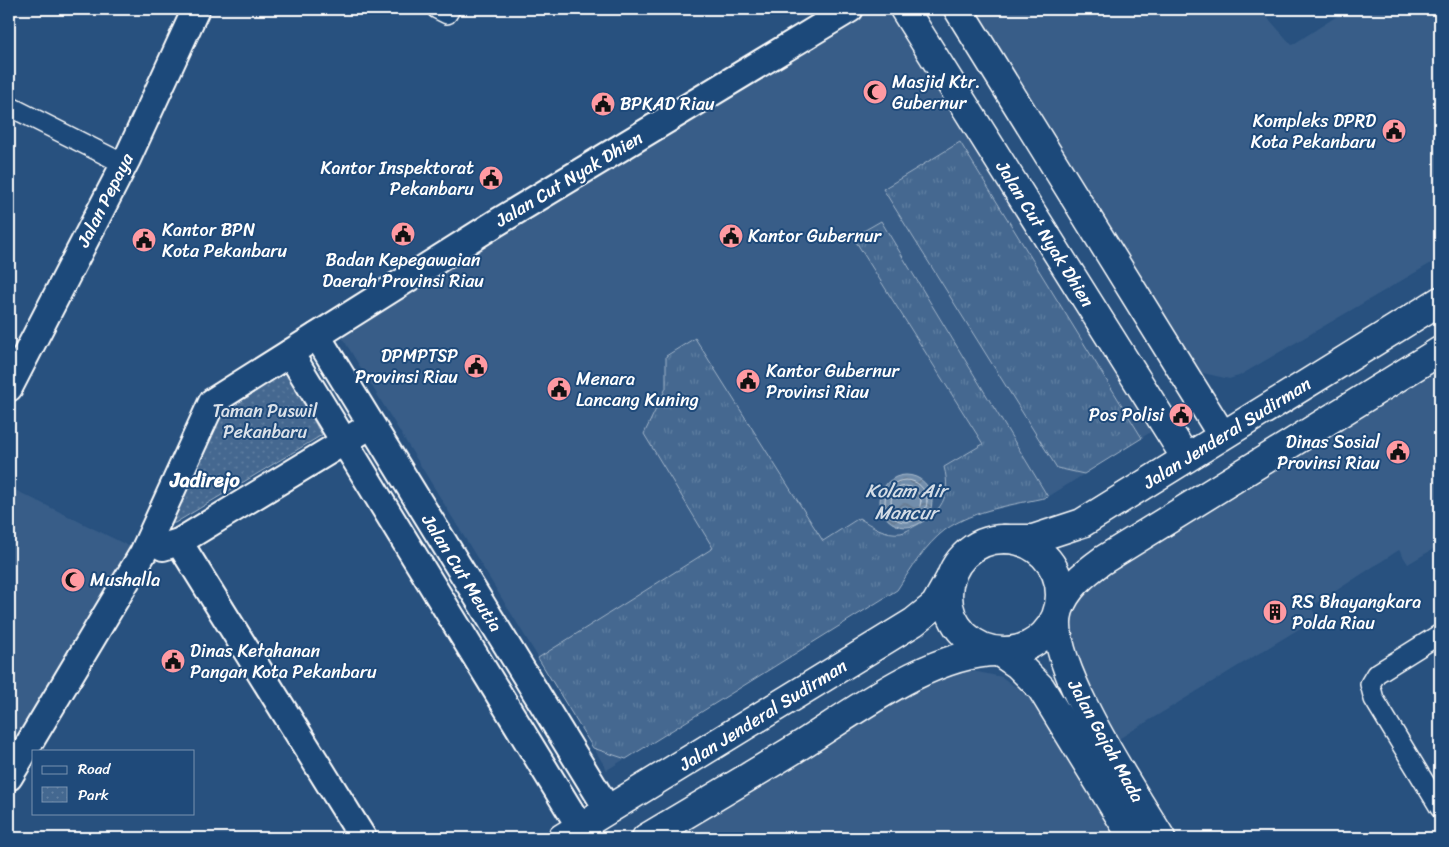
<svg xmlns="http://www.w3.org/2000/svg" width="1449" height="847" viewBox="0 0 1449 847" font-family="Sriracha,sans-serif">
<defs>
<pattern id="grass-tufts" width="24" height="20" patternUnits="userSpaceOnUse" patternTransform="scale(1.25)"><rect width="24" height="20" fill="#446890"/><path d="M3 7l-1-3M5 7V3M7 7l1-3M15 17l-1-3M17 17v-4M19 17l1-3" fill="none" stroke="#607fa1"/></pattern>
<pattern id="park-dots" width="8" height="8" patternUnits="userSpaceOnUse" patternTransform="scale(1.25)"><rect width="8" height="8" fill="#446890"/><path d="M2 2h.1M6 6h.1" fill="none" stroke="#607fa1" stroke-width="1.8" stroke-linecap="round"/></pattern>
<pattern id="water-waves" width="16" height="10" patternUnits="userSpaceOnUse" patternTransform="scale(1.25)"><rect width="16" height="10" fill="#718dab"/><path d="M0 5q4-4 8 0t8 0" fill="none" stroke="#64768a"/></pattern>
</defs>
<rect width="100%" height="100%" fill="#28517f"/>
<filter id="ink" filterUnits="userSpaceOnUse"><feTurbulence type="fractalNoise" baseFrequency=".02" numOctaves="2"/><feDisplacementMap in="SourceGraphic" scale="10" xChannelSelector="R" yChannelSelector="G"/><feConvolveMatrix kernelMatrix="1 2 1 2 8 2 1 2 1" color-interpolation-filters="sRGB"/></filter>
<g filter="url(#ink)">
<g fill="#375d88">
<polygon points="863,9 894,9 1157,428 1048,497 973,515 945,530 920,556 897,590 607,770 340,334"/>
<polygon points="966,9 1260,9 1292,45 1348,9 1440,9 1440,258 1239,376 1229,379 1194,371"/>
<polygon points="1440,351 1440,545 1408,564 1399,550 1311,607 1317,618 1117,740 1072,663 1068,610 1078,586"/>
<polygon points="9,487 143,553 9,759"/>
<polygon points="968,670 1002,677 1032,699 1118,838 668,838 934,678"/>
</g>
<g fill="url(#grass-tufts)" stroke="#a2b4c8">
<polygon points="960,142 1142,438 1084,474 1057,468 883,189"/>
<path d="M 881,221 L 1048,497 C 1013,505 975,509 945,530 C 925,545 911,569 897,590 L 626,759 L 593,748 L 538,658 L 713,548 L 644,434 L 666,388 L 666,356 L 695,338 L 823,541 L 859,518 C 872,526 885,535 901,533 C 906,532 911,528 915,526 C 941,513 952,496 944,467 L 983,444 L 853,237 Z"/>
</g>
<polygon fill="url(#park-dots)" stroke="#a2b4c8" points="281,364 322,435 175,523 157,524 214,405"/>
<circle fill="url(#water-waves)" stroke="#aabbcd" cx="906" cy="501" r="26"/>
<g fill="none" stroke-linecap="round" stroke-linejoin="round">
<g stroke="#c6d1dd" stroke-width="1">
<circle cx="906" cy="501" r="21"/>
<circle cx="906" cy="501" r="15"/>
</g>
<defs>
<g id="street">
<polyline points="437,9 447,14 450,9"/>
<polyline points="9,106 124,164"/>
<polyline points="1440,634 1376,674 1370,684 1374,699 1440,808"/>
</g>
<g id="secondary">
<polyline points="317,336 608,810"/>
<polyline points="290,353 580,827"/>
<polyline points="9,388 127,159 196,9"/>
<polyline points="179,542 363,838"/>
<polyline points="163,547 179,542 360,432"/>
<polyline points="9,777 143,553 212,402 496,223 850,9"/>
</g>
<g id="primary">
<polyline points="904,9 1186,458"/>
<polyline points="958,9 1222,435"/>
<circle cx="1004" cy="595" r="56"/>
<polyline points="1004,539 1033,539 1082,523 1440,301"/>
<polyline points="999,652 1018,665 1041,688 1133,838"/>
<polyline points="562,838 914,622 935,605 951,577"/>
<path d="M 646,838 C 695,809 744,780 793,750 C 850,715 931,651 999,652"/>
<path d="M 1161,838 C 1134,793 1043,659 1059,610 C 1066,588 1085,573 1103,560 L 1440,351"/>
</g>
</defs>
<use href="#street" stroke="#fff" stroke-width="22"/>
<use href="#secondary" stroke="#fff" stroke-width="30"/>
<use href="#primary" stroke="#fff" stroke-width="31"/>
<use href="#street" stroke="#1f4a7a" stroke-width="19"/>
<use href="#secondary" stroke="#1f4a7a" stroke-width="26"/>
<use href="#primary" stroke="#1f4a7a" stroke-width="28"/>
</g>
</g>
<defs>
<symbol id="mosque-disc" viewBox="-11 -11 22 22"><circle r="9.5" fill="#ff9aa2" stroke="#1f4a7a"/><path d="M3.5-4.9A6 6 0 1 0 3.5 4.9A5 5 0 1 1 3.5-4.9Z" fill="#111"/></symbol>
<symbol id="civic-disc" viewBox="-11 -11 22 22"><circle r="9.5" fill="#ff9aa2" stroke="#1f4a7a"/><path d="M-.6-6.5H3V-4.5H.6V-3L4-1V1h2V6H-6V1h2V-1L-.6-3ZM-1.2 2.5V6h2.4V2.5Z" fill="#111"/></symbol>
<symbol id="building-disc" viewBox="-11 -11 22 22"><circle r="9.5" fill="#ff9aa2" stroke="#1f4a7a"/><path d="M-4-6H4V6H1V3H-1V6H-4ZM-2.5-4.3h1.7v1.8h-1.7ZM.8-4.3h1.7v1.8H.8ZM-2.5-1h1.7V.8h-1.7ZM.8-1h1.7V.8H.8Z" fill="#111"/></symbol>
</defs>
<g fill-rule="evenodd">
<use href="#mosque-disc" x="861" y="78" width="28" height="28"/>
<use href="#civic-disc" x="589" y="90" width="28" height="28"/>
<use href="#civic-disc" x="1380" y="117" width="28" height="28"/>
<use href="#civic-disc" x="477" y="164" width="28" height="28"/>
<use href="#civic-disc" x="389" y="220" width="28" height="28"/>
<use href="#civic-disc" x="717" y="222" width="28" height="28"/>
<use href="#civic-disc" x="130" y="226" width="28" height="28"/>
<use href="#civic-disc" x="462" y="352" width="28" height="28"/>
<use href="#civic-disc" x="734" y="367" width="28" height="28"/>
<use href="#civic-disc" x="545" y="375" width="28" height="28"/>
<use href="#civic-disc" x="1167" y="401" width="28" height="28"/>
<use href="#civic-disc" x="1384" y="438" width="28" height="28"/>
<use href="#mosque-disc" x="59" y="566" width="28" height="28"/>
<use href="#building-disc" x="1261" y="598" width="28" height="28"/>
<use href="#civic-disc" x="159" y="647" width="28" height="28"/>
</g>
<g text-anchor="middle" stroke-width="4" stroke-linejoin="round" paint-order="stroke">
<g font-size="18" fill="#fff" stroke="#1f4a7a" text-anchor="start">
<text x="892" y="88">Masjid Ktr.<tspan x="892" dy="21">Gubernur</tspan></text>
<text x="620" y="110">BPKAD Riau</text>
<text x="1376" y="127" text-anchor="end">Kompleks DPRD<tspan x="1376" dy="21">Kota Pekanbaru</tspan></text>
<text x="474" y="174" text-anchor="end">Kantor Inspektorat<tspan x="474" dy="21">Pekanbaru</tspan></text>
<text x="162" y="236">Kantor BPN<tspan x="162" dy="21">Kota Pekanbaru</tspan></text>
<text x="748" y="242">Kantor Gubernur</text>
<text x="403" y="266" text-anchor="middle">Badan Kepegawaian<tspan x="403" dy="21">Daerah Provinsi Riau</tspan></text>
<text x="458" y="362" text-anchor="end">DPMPTSP<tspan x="458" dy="21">Provinsi Riau</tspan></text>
<text x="766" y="377">Kantor Gubernur<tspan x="766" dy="21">Provinsi Riau</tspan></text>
<text x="576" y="385">Menara<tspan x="576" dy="21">Lancang Kuning</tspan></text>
<text x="1164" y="421" text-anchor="end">Pos Polisi</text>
<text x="1380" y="448" text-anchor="end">Dinas Sosial<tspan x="1380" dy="21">Provinsi Riau</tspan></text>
<text x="90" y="586">Mushalla</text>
<text x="1292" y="608">RS Bhayangkara<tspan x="1292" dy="21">Polda Riau</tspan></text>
<text x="190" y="657">Dinas Ketahanan<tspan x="190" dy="21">Pangan Kota Pekanbaru</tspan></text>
</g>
<g font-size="18" fill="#fff" stroke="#1f4a7a">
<text transform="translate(569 179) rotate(-31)" y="6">Jalan Cut Nyak Dhien</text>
<text transform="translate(105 200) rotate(-63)" y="6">Jalan Pepaya</text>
<text transform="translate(1045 234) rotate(58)" y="6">Jalan Cut Nyak Dhien</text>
<text transform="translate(1227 433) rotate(-32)" y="6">Jalan Jenderal Sudirman</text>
<text transform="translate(462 573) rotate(58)" y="6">Jalan Cut Meutia</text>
<text transform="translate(763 715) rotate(-32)" y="6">Jalan Jenderal Sudirman</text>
<text transform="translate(1106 741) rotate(61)" y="6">Jalan Gajah Mada</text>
</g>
<g font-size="18" fill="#dae1e9" stroke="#1f4a7a">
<text x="265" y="417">Taman Puswil<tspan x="265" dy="21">Pekanbaru</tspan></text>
</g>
<g font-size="19" font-style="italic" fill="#d4dde6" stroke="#1f4a7a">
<text x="906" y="497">Kolam Air<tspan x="906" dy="22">Mancur</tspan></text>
</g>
<g font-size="20" font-weight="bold" fill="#fff" stroke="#1f4a7a">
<text x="205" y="487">Jadirejo</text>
</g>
</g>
<rect width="1449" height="847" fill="none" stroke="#1f4a7a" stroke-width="30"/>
<rect x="15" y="15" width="1419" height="817" fill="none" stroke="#fff" stroke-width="2" filter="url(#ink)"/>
<rect x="32" y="750" width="162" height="65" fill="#1f4a7a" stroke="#7992af"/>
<rect x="42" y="766" width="25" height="8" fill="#1f4a7a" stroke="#7992af"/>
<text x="78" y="774" font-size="15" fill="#ffffff">Road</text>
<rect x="42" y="787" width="25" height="15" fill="url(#park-dots)" stroke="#7992af"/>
<text x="78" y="800" font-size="15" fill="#ffffff">Park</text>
</svg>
